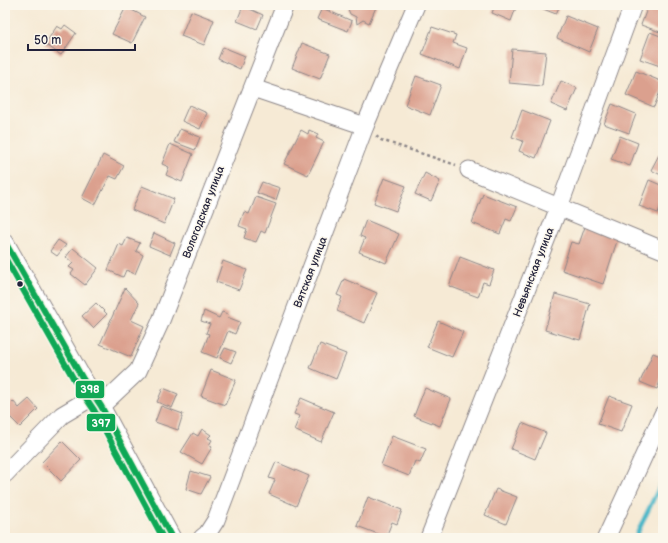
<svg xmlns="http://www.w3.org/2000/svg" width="668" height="543" viewBox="0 0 668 543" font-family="'Balsamiq Sans',sans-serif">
<rect width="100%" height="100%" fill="#fbf7ec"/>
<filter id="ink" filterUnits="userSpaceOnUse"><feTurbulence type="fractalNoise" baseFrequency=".025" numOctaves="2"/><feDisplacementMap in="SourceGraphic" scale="8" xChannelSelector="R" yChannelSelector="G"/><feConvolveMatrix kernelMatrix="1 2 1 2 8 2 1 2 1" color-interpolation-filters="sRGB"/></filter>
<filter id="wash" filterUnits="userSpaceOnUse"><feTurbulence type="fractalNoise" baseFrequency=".012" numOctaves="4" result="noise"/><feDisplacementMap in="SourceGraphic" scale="16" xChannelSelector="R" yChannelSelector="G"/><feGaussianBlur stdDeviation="0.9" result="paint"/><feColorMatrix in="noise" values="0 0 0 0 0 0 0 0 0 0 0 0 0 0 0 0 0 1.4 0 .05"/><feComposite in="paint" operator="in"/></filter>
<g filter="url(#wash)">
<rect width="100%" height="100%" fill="#f6ead5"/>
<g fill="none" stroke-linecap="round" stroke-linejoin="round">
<polyline stroke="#4bb7c8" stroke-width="4.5" points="635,538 663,479"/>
</g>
<g id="blocks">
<g fill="#dba08e">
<polygon points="354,5 377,5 369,23 363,20 357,24 356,17 350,14 348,9 353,7"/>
<polygon points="495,5 517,5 511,21 492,13"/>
<polygon points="533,5 560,5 556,14"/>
<polygon points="243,6 263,15 257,29 237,21"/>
<polygon points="648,6 663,11 663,24 660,32 641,25"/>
<polygon points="126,7 145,17 132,43 112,34"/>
<polygon points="322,8 352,21 348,31 317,19"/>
<polygon points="191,11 214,20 204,45 181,36"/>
<polygon points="566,16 598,29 589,52 557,38"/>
<polygon points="65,25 76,33 61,55 45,44 57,26 62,29"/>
<polygon points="432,27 456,35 453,43 467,48 460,69 422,54"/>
<polygon points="650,32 663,37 663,67 640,59"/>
<polygon points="302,43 330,54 320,79 292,68"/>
<polygon points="223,47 245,56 240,69 218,59"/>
<polygon points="512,49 546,52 542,86 509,83"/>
<polygon points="636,71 663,82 663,84 654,107 626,95"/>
<polygon points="416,76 441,85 430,115 405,105"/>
<polygon points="561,81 577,88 567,111 551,104"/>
<polygon points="612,104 636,114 629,133 604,124"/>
<polygon points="189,105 207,113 200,129 182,121"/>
<polygon points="522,110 550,121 536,158 519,151 523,141 512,137"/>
<polygon points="180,129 200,137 195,150 174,142"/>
<polygon points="301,130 308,134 309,130 318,134 316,138 324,142 308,175 284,164"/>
<polygon points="620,136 638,143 630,166 611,159"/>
<polygon points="170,144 193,154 182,182 166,175 169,167 162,164"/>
<polygon points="661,151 663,152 663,176 651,170"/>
<polygon points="103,155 124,166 117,179 110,176 95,205 82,198"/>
<polygon points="425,173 440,181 431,201 415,194"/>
<polygon points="384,178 406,186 396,211 374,203"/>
<polygon points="649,180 663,186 663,199 658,213 639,206"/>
<polygon points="262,182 280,188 276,200 257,193"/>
<polygon points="142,186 174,199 164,224 132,210"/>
<polygon points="483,194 517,207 511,221 506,219 500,234 472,223"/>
<polygon points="256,197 276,204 265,233 261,231 256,242 244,238 247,229 239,226 244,212 249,214"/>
<polygon points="366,220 399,234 386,263 359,252 365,238 360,236"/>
<polygon points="586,224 619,235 603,284 562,270 571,242 579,244"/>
<polygon points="154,233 175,243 170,255 149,246"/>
<polygon points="127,238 140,243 136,251 143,255 135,274 126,270 123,277 108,270 119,244 123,246"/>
<polygon points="58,240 66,245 57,256 50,251"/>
<polygon points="73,248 98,268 85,285 71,274 74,270 69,267 73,263 66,257"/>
<polygon points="460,257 494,270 489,284 483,282 478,297 449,286"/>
<polygon points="223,261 247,270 239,290 216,282"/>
<polygon points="344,279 377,293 364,323 337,311 342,297 337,295"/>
<polygon points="125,288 139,303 131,320 144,326 131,357 100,344"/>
<polygon points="555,294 590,304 580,340 545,330"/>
<polygon points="96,303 107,314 93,328 82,316"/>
<polygon points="204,311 219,318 222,312 228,314 227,317 240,322 235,334 228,331 217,358 202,352 209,334 206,333 210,324 201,321"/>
<polygon points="438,321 463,332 452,357 427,347"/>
<polygon points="320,344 346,354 336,379 310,368"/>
<polygon points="225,348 236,352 231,363 220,358"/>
<polygon points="653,353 663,357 663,374 657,389 640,382"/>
<polygon points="211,370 236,380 225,405 201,396"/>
<polygon points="163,388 178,394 172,408 157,402"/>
<polygon points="425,388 451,399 440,426 414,416"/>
<polygon points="609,396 632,404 621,432 598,424"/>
<polygon points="301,398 334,412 321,442 294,430 300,416 294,414"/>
<polygon points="29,399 38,409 20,427 5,412 5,409 13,401 19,408"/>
<polygon points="161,406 183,414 178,430 155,422"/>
<polygon points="522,423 546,433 535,459 511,449"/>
<polygon points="202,429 211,435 208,438 212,440 209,445 212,447 202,464 181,452 193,433 198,436"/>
<polygon points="392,436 426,449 420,463 415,461 409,476 381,465"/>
<polygon points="62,441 81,460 61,481 42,462"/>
<polygon points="276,462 309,476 296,506 269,494 275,480 269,478"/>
<polygon points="191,471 210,477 201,494 186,489"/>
<polygon points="496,489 517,497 506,524 485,515"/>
<polygon points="368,497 402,510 397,524 392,522 386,537 357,526"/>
</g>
</g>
</g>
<g filter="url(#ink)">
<use href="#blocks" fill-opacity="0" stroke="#8c8688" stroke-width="1"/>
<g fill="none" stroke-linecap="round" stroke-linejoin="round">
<defs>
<g id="minor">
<polyline points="253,88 365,126"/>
<polyline points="469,170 663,250"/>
<polyline points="5,242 83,379 101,406 172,538"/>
<polyline points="101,406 138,371 160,323 285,5"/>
<polyline points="5,474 62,415 94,396"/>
<polyline points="202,538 207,534 216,520 365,126 416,5"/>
<polyline points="429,538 559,207 633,5"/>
<polyline points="606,538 663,414"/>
</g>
</defs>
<use href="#minor" stroke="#8c8688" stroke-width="19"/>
<polyline stroke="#8c8688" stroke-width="2.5" stroke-dasharray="3 3" stroke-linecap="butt" points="376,136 381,140 456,165"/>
<use href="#minor" stroke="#fff" stroke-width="17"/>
<defs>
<polyline id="bus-1" points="5,242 83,379 101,406 172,538"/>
<polyline id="bus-2" points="5,258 76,383 94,410 163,538"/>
</defs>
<use href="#bus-1" stroke="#fbf7ec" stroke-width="9"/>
<use href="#bus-2" stroke="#fbf7ec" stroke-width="9"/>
<use href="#bus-1" stroke="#10a855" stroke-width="6"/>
<use href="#bus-2" stroke="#10a855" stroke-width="6"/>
</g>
</g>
<circle fill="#22223b" stroke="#fbf7ec" stroke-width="1.5" cx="20" cy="284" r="3.5"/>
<g text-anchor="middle" stroke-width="3" stroke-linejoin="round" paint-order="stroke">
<g font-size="11" fill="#22223b" stroke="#fbf7ec">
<text transform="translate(203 212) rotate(-69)" y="4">Вологодская улица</text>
<text transform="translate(310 272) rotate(-69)" y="4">Вятская улица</text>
<text transform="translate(533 272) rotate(-69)" y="4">Невьянская улица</text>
</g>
</g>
<g stroke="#fbf7ec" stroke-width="1.5">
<rect x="75" y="380" width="30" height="19" rx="4" fill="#10a855"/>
<rect x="86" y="413" width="30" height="19" rx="4" fill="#10a855"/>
</g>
<g font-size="11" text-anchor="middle" font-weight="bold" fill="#fff">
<text x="90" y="393">398</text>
<text x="101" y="427">397</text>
</g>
<rect width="668" height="543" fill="none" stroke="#fbf7ec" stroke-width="20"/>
<path d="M28 44v6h107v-6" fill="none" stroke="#22223b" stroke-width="2"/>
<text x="34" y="44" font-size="12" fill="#22223b" stroke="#fbf7ec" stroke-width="3" paint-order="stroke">50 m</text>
</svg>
